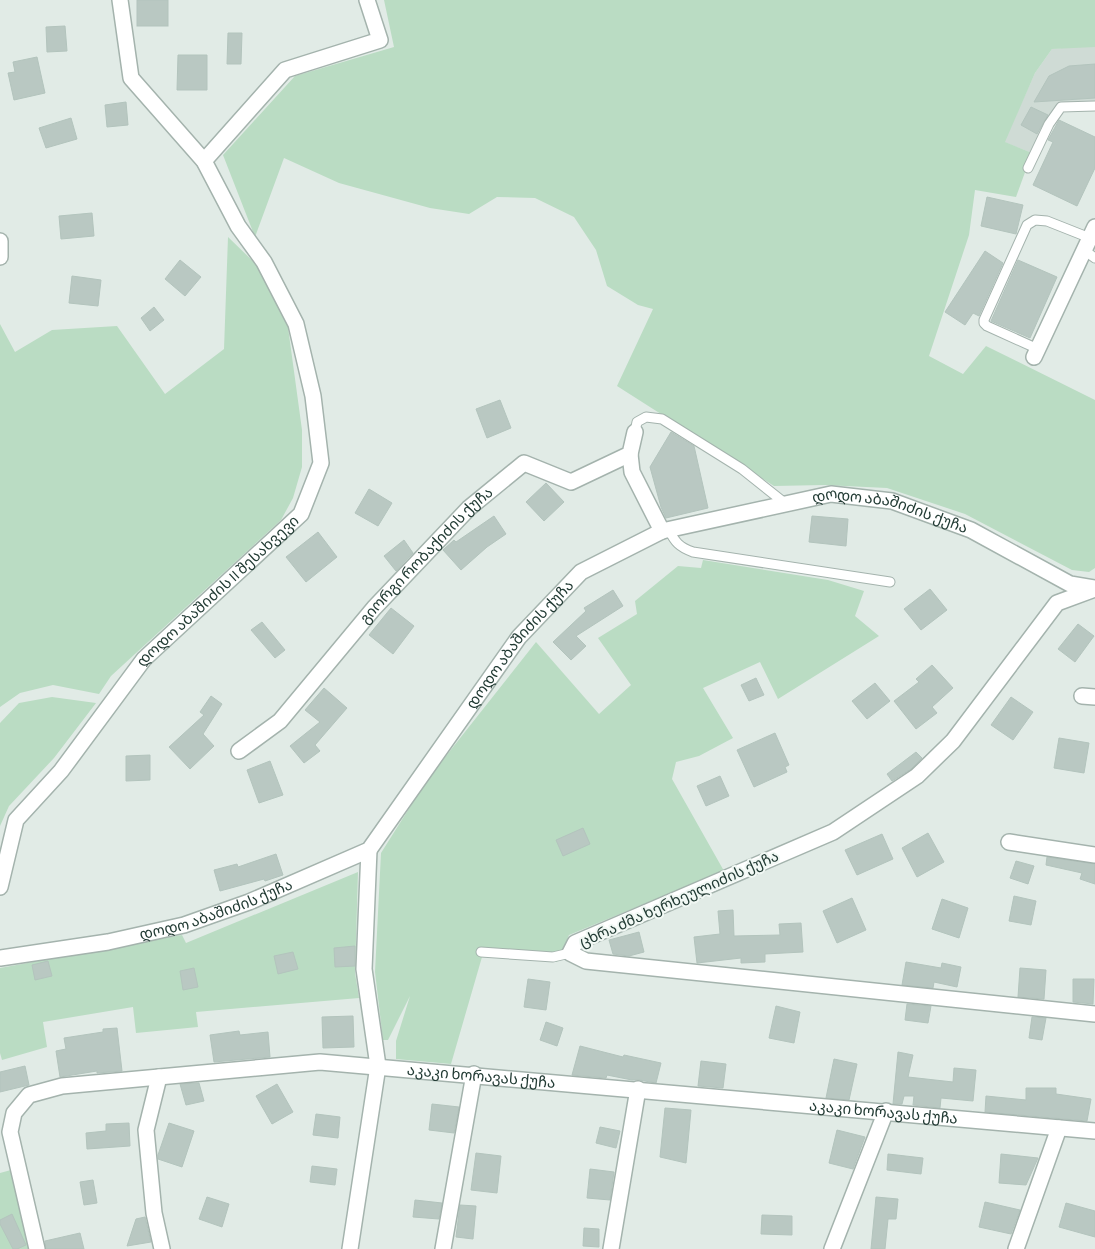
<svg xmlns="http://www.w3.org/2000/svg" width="1095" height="1249" viewBox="0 0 1095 1249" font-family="'Alegreya Sans','Noto Sans Georgian',sans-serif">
<rect width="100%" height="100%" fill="#e1ebe6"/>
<polygon fill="#cfdbd5" points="1081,46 1095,47 1095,102 1059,104 1032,153 1004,142 1035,73 1052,49"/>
<g fill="#badcc3">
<polygon points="384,0 1095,0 1095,47 1052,49 1035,73 1005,142 1032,153 1016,197 975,190 969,235 929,356 963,374 986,346 1095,400 1095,568 1089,572 1072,570 965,514 887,488 824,485 774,486 617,386 653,309 638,305 607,286 596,250 574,217 535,198 497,197 469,214 430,208 339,183 284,158 255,237 223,155 295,76 394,47"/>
<polygon points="228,237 260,268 287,320 302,430 302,467 293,498 281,520 111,676 99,694 53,685 20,693 0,707 0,324 15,352 52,330 117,326 165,394 224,349"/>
<polygon points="703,560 828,580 864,591 855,616 879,636 778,699 760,662 703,688 733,738 699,756 676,762 672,779 724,871 569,935 557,962 482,957 451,1064 396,1059 396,1041 410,996 388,1040 383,1040 375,972 381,853 427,780 536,642 599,714 631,685 598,638 637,614 635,601 678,566 701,568"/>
<polygon points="52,697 96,703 54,758 9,806 0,826 0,723 19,703"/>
<polygon points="358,872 355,973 359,998 196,1012 198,1027 136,1033 133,1007 43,1022 47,1047 2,1060 0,1053 0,968 182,935 186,943"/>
<polygon points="11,1170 29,1249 0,1249 0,1173"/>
</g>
<g fill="#b9c8c2" stroke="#b3c4bd">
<rect x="137" y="0" width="31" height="26"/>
<polygon points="65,26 67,51 47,52 46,27"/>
<polygon points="228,33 242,33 241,64 227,64"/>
<polygon points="178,55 207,55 207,90 177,90"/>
<polygon points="37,57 45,93 14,100 8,73 15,72 13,62"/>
<polygon points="1095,64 1095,98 1034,102 1049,76 1069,66"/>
<polygon points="126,102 128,125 107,127 105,105"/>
<polygon points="1031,107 1048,115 1037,134 1021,125"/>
<polygon points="71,118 77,139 46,148 39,128"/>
<polygon points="1059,120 1095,137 1095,168 1077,206 1033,185 1053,142 1048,140"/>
<polygon points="987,197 1023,205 1016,234 981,226"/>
<polygon points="92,213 94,236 61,239 59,216"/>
<polygon points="985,251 1003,263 979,316 973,313 965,325 945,312"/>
<polygon points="180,260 201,277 185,296 165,279"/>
<polygon points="1018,260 1057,277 1030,338 991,321"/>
<polygon points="72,276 101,280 98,306 69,303"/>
<polygon points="154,307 164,320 150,331 141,318"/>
<polygon points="500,400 511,428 487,438 476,409"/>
<polygon points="671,432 694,446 708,508 666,518 661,507 650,467"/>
<polygon points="546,483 564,502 544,521 526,502"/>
<polygon points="369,489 392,503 378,526 355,513"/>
<polygon points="494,516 506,534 487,547 461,570 443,550 454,540 456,542"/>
<polygon points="812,516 848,519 846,546 809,542"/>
<polygon points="318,532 337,557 306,582 286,557"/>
<polygon points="404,540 413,553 396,571 384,556"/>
<polygon points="930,589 947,610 921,630 904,609"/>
<polygon points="613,590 623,606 576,636 586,646 571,660 553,642 586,611 584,608"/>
<polygon points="391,608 414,626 393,654 369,635"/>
<polygon points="262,622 285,650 275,658 251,630"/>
<polygon points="1078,624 1094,636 1075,662 1058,649"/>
<polygon points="932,665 953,688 932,707 937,713 916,729 894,701 919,682 916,679"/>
<polygon points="756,678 764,695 749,701 741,685"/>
<polygon points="875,683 890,701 867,719 852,701"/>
<polygon points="324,688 347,708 315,745 320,751 304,763 290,746 320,722 305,710"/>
<polygon points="211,696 222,704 203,734 214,746 190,769 169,747 204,715 200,712"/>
<polygon points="1011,697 1033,712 1013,740 991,725"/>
<polygon points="775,733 789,765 785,767 787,772 754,787 737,750"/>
<polygon points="1059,738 1089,743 1084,773 1054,768"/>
<polygon points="916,752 922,758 911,769 892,781 887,774"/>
<polygon points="150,755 150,780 126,781 126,756"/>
<polygon points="270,761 283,795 259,803 247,770"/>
<polygon points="720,776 729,796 706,806 697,786"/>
<polygon points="583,828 590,844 563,856 556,840"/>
<polygon points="928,833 944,862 917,877 902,848"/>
<polygon points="882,834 893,859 857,875 845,850"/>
<polygon points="276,854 283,875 265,881 264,879 220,891 214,870 237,864 238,867"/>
<polygon points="1047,857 1095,864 1095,884 1080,879 1082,873 1046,865"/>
<polygon points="1016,861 1034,866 1028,884 1010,878"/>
<polygon points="1014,896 1036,901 1031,925 1009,921"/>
<polygon points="852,898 866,930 837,943 823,911"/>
<polygon points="942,899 968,908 959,938 932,929"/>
<polygon points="733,910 734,936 780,935 779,924 801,923 803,952 765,954 765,962 741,963 741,958 697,963 694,937 720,934 718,911"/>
<polygon points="639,932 644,952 629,956 613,954 609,940"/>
<polygon points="355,946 355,966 335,967 334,948"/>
<polygon points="293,952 298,969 278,974 274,956"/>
<polygon points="48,961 52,976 35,980 32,965"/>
<polygon points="906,962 941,968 942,963 961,967 957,987 934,982 933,988 902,985"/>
<polygon points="194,968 198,987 183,990 180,971"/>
<polygon points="1020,968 1046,970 1044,999 1018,997"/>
<polygon points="528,979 550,982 546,1010 524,1007"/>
<polygon points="1073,979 1094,979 1093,1004 1073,1002"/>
<polygon points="907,1004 931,1006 928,1023 905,1020"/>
<polygon points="776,1006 800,1012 794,1043 769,1038"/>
<polygon points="353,1016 354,1047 323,1048 322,1017"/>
<polygon points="1032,1017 1046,1018 1042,1040 1029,1038"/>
<polygon points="546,1022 563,1028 557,1046 540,1040"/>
<polygon points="117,1028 122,1071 97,1073 97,1071 60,1077 56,1051 66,1049 64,1038 103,1032 103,1029"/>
<polygon points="239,1031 240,1035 268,1032 270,1057 214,1062 210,1035"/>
<polygon points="580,1046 623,1057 624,1055 661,1063 656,1083 639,1080 632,1080 607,1075 606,1078 572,1075"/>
<polygon points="898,1052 913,1055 908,1077 953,1082 954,1068 976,1070 973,1101 941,1098 940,1108 913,1105 914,1096 904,1096 902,1104 893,1104"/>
<polygon points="834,1059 857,1064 849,1100 826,1098"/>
<polygon points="701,1061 726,1064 723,1088 698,1086"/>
<polygon points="25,1066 29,1085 0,1092 0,1072"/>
<polygon points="199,1083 204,1101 186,1105 180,1084"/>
<polygon points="277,1084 293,1112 272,1124 256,1096"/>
<polygon points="1026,1088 1056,1088 1056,1094 1091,1099 1087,1121 985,1112 986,1096 1026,1100"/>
<polygon points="432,1104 459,1107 454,1133 429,1130"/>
<polygon points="665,1108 691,1110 686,1163 660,1157"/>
<polygon points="316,1114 340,1117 338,1138 313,1135"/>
<polygon points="129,1123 130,1146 87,1149 86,1133 106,1131 106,1124"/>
<polygon points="169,1123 194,1131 182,1167 158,1159 158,1155"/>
<polygon points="600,1127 620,1131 616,1148 596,1143"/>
<polygon points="837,1130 865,1137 853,1169 829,1163"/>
<polygon points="476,1153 501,1156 497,1193 471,1190"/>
<polygon points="888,1154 923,1158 921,1174 887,1170"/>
<polygon points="1001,1154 1038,1158 1026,1185 999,1183"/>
<polygon points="312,1166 337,1169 335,1185 310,1182"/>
<polygon points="590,1169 614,1172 610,1200 587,1198"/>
<polygon points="93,1180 97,1203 84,1205 80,1182"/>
<polygon points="207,1197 229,1204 222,1227 199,1219"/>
<polygon points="876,1197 898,1199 896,1219 888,1219 885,1249 871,1249"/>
<polygon points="415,1200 442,1203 439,1219 413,1217"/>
<polygon points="985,1202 1020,1210 1011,1234 979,1227"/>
<polygon points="1066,1203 1095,1211 1095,1237 1059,1227"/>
<polygon points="460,1205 476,1206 473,1239 456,1237"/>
<polygon points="12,1214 26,1245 17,1249 13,1249 0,1224 0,1220"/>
<polygon points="762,1215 792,1216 792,1235 761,1234"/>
<polygon points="145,1217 151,1242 127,1246 136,1219"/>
<polygon points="584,1228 599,1229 599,1247 583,1246"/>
<polygon points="80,1233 84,1249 46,1249 45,1241"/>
</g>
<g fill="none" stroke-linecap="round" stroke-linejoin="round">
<defs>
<g id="service">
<polyline points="1028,168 1049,124 1061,107 1095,106"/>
<polyline points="1084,250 1095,258"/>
<polyline points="1038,349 987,326 984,323 984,320 1027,225 1035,220 1047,221 1090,238"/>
<polyline points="635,432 637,422 646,417 662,419 742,469 786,504"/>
<path d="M 669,530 C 675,542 679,547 693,552 L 890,582"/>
<polyline points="481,952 553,957 570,953"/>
</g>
<g id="minor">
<polyline points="204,161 285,70 380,40 367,0"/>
<polyline points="0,241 0,257"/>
<polyline points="1034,357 1095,227"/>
<polyline points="630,454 632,472 662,531"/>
<polyline points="1095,589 1057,603 953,741 917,776 833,832 575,943 570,953 586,961 1095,1014"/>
<polyline points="1082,696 1095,697"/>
<path id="s1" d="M 239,751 L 280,721 L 374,608 L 469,508 L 524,463 L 571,482 L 630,454 L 635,432"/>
<polyline points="1009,842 1095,855"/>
<path id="s2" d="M 0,887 L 16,820 L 61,771 L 144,659 L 301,514 L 321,463 L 313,396 L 296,324 L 264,262 L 238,226 L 204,161 L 131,78 L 120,0"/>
<polyline points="159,1077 146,1130 154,1213 162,1249"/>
<path id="s3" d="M 37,1249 L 10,1132 L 14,1113 L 29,1095 L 62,1086 L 320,1062 L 1095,1131"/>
<polyline points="350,1249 378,1066 364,969 369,850"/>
<polyline points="443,1249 474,1074"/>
<polyline points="611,1249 638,1089"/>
<polyline points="832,1249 886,1111"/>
<polyline points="1016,1249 1059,1128"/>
</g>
<g id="tertiary">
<path id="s4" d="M 0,958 L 108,942 L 184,925 L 249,902 L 369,850 L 519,637 L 581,572 L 662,531 L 831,494 L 892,501 L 971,530 L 1070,584 L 1095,588"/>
</g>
</defs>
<use href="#service" stroke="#a4b3ad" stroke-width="11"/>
<use href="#minor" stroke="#a4b3ad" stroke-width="18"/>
<use href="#tertiary" stroke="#a4b3ad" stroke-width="18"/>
<use href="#service" stroke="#fff" stroke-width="9"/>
<use href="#minor" stroke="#fff" stroke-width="15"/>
<use href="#tertiary" stroke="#fff" stroke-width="15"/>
</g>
<g text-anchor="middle" stroke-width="4" stroke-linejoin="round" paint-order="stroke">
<g font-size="15" fill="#223b34" stroke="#f1f8f4">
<text dy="5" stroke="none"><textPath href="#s4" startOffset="1062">დოდო აბაშიძის ქუჩა</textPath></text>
<text dy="5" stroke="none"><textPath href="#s1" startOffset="272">გიორგი რობაქიძის ქუჩა</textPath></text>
<text dy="5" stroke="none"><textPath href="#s2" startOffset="375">დოდო აბაშიძის II შესახვევი</textPath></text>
<text dy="5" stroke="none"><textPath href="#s4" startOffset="642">დოდო აბაშიძის ქუჩა</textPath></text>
<text transform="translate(679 899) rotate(-24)" y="5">ცხრა ძმა ხერხეულიძის ქუჩა</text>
<text dy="5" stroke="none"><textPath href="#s4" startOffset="222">დოდო აბაშიძის ქუჩა</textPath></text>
<text dy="5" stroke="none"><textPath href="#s3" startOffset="618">აკაკი ხორავას ქუჩა</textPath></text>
<text dy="5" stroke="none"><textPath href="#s3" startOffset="1022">აკაკი ხორავას ქუჩა</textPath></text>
</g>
</g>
</svg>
